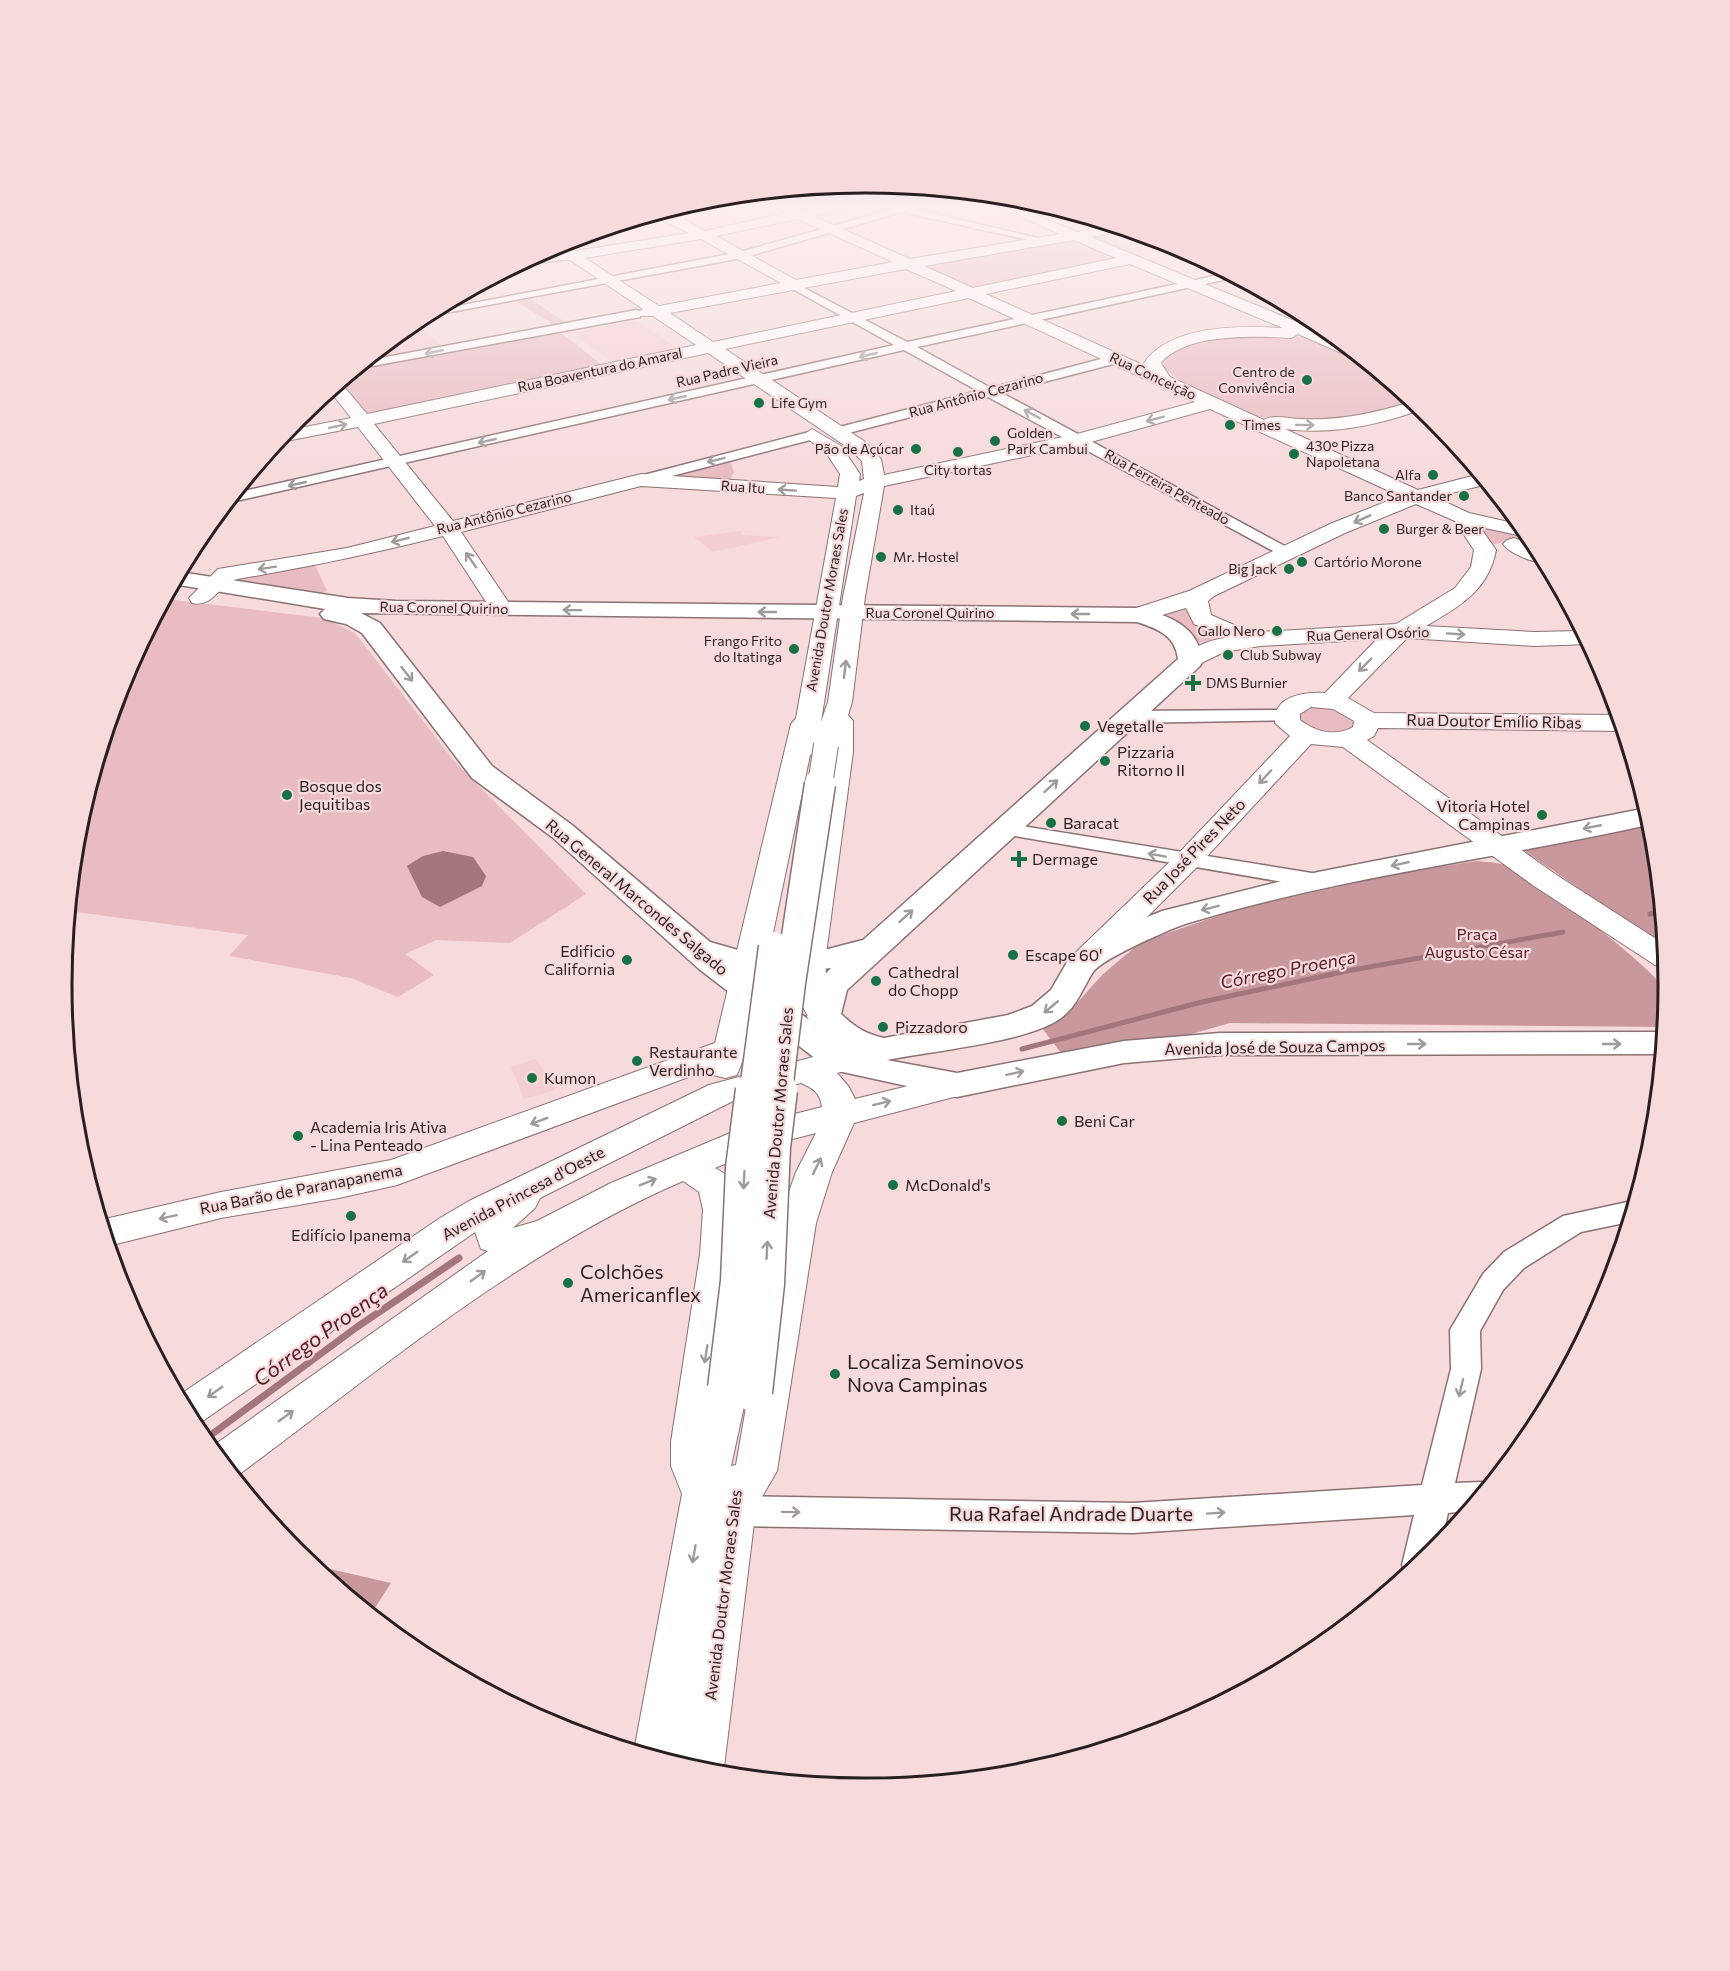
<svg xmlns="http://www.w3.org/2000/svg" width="1730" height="1971" viewBox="0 0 1730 1971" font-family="Commissioner,sans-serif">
<rect width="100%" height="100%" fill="#f6dadc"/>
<g fill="#f4ced2">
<polygon points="1126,229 1173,243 1180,247 1129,258 1078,236"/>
<polygon points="636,320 683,352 617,365 577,337 578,333 585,330"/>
<polygon points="413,322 442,346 363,363"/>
<polygon points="742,531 741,535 780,537 713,552 694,537"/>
<polygon points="536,1059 556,1090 524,1099 511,1067"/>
</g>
<g fill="#e8bcc1">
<polygon points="1075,238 1123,258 971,290 917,265"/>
<polygon points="528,297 566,323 556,326 514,300"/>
<polygon points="557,330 605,367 367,417 339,383 356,369"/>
<path d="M 1237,336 C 1276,336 1323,332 1358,356 C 1377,368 1394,385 1411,399 C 1384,423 1282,425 1249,414 C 1223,406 1184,386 1164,368 L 1165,361 L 1176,349 Z"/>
<polygon points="730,460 734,472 729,482 658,479"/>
<polygon points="1474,523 1520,534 1509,541 1490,545"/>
<polygon points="315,565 327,591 320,593 236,581 240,577"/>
<polygon points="165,599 324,618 355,633 454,761 586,894 510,943 436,940 405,954 434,975 398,997 351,978 229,956 248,935 69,911 77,828 123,678"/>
<polygon points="1183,604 1225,635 1200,643 1183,628 1154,616"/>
<polygon points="1315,706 1334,707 1360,724 1334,736 1300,724 1297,715"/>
</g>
<g fill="#c8989d">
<polygon points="1651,823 1665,948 1522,849"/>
<path d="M 1477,861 C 1486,862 1496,862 1504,865 C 1531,873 1653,967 1666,991 C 1670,999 1665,1017 1664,1027 L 1230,1023 L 1188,1035 L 1064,1057 L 1039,1024 L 1077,1003 L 1102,975 L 1141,942 L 1244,907 L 1406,872 Z"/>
<polygon points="326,1568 391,1583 371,1614 318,1571"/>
</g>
<polygon fill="#a3767b" points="443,851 473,857 486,876 482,886 440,907 422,897 407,866 423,856"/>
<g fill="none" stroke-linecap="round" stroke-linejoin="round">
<g stroke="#a3767b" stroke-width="5">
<polyline points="1650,914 1661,911"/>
<polyline points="1022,1049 1202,1002 1347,971 1563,932"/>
</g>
<polyline stroke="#a3767b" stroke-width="7" points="204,1440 357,1327 459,1258"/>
<defs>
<g id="minor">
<polygon points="907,205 933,205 917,210 1038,238 1033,241 902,212 742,258 418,318 431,311 740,252"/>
<polygon points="557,255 561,256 561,260 514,266 527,259"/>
<polygon points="1228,273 1237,277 917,347 991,388 1116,355 1121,356 1121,362 1002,393 1292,550 1294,553 1286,558 988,397 837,436 832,435 832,429 978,391 904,350 227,503 235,493 894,345 789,287 787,285 793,282 907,342"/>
<polygon points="636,310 640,311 640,317 356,369 365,361"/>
<polygon points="813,431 820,435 818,438 641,484 634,480 636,477"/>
<polygon points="1286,710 1293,712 1296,716 1293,720 1128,723 1118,717 1128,711"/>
<polygon points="1004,823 1318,874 1326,876 1329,881 1326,886 1318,888 997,833 993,829 997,825"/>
<polygon points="1632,1201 1635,1202 1629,1222 1581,1232 1524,1268 1503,1290 1480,1331 1481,1369 1455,1483 1481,1482 1490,1485 1468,1511 1448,1513 1441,1544 1407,1575 1402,1565 1414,1515 1133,1533 732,1526 720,1521 715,1511 720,1501 732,1496 1133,1503 1422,1485 1451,1369 1450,1330 1483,1274 1504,1252 1563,1216"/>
</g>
<g id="major">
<path d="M 700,205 L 734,205 L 727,209 L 678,216 L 705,231 L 786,213 L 772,205 L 790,205 L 801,210 L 826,205 L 852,205 L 850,208 L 813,216 L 910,259 L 1060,234 L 994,205 L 1012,205 L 1077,232 L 1114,225 L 1129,230 L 1091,237 L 1338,339 L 1357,355 L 1346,355 L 1298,334 L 1291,338 C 1255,336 1185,333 1161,363 L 1170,377 L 1264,420 C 1274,414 1289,419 1301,419 C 1340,421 1376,413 1413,401 L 1423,409 C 1379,425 1332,435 1285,429 L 1418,490 L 1480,474 L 1488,484 L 1435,497 L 1469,513 L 1522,525 L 1532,538 L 1480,527 L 1496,550 C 1489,590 1459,607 1426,626 L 1534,632 L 1582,631 L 1589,644 L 1534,646 L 1407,638 L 1348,698 L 1374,713 L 1619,715 L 1623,730 L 1621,731 L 1378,728 L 1374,736 L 1367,740 L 1555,874 L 1664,944 L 1667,967 L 1655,965 L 1534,886 L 1343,747 L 1311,744 L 1198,866 L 1095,969 L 1084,972 L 1073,969 L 1069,962 L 1073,955 L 1178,854 L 1290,736 L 1275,723 C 1273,696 1303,692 1325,693 L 1377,639 L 1260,646 L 1224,652 L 1191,668 L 1183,666 L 1179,661 C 1188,648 1210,640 1225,638 L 1194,624 L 1186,608 L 1138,622 L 1130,620 L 1127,615 L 1130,610 L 1189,591 L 1330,524 L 1400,496 L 1210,409 L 1080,445 L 884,486 L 865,597 L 852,702 L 848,715 L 853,721 L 853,752 L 825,962 L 828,996 L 840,1017 L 835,1024 L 824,1027 L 813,1024 L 796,996 L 795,962 L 827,753 L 818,751 L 810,755 L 757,1010 L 747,1049 L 737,1075 L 725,1078 L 713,1075 L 710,1069 L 397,1185 L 339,1198 L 221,1218 L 108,1246 L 101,1220 L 221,1192 L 391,1160 L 715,1043 L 791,724 L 796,718 L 836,498 L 641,486 L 461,532 L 513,609 L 510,614 L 494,614 L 443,536 C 375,553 308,567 238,579 C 219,582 215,608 192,603 L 189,598 L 218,569 L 347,548 L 435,526 L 358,427 L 276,443 L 285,431 L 351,418 L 330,391 L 340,382 L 367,414 L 696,345 L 653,316 L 640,316 L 638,313 L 643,309 L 570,260 L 558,260 L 556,257 L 560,254 L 550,247 L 561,242 L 575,251 L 689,233 L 651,215 ZM 798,219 L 893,262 L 796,280 L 716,236 ZM 701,239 L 781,283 L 659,306 L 585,258 ZM 1074,240 L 1116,258 L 973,288 L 924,266 ZM 1130,264 L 1283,328 C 1240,326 1171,324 1144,363 L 1145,366 L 986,294 ZM 906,269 L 956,291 L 713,342 L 670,313 ZM 969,298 L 1195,402 L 1077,434 L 884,475 L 881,459 L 864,441 L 725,349 ZM 708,353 L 850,449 L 862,461 L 864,479 L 859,481 L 860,474 L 841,446 L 812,429 L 803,435 L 827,454 L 840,474 L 838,487 L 641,474 L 453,521 L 374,424 ZM 864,493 L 843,597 L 828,702 L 821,722 L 856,496 ZM 1416,504 L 1455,521 L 1474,550 L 1471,567 L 1455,588 L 1396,624 L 1260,632 L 1241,628 L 1211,615 L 1208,601 L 1214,596 L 1345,533 ZM 1311,707 L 1333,709 L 1354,721 L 1353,727 C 1335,737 1316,732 1300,720 L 1300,714 Z"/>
<path d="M 1514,538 L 1537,546 L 1546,563 C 1534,563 1510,554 1503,544 L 1507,540 Z"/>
<path d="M 865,1043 L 877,1046 L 882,1054 L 877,1062 L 837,1073 L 849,1087 L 855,1099 L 957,1074 L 969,1077 L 974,1085 L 969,1093 L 854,1123 L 832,1172 L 816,1223 L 777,1471 L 756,1507 L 723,1775 L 708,1773 L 634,1751 L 682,1494 L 671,1466 L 671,1442 L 700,1254 L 703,1210 L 699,1192 L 683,1181 C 518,1252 380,1370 237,1476 L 234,1477 L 210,1448 L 488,1251 L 481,1249 L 475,1232 L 194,1427 L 178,1396 L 440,1218 L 469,1201 L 709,1085 ZM 801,1083 C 813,1088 820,1093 822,1107 L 747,1126 L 611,1183 L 537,1221 L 513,1228 L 535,1208 L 540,1198 L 733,1101 ZM 816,1133 L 796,1172 L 778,1223 L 736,1465 L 731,1466 L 748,1388 L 741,1376 L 727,1371 L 722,1373 C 729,1324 750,1233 734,1187 C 731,1177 724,1173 715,1168 L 769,1145 Z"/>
</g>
<path id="highway" d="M 180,572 L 348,598 L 396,601 L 1138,608 C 1170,616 1197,625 1203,661 L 1200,666 L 847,990 L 841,1014 C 855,1027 865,1034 884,1038 L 1008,1015 L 1032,1006 L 1051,990 L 1070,957 L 1123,927 L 1162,911 L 1318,872 L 1647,808 L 1652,824 C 1497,859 1337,877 1185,924 C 1168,930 1102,959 1093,972 C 1081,991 1076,1010 1055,1022 C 1018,1043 932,1051 887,1060 L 957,1073 L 1124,1041 L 1220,1033 L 1663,1032 L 1662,1054 L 1220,1055 L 1124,1063 L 957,1097 L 829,1069 L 699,969 L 552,837 L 472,778 L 362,633 L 346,624 L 324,619 L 320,614 L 325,609 L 173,584 ZM 361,613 L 1137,622 C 1158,629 1175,635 1178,659 L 863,940 L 828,949 L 783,953 L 738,950 L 710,942 L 572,825 L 492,766 L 380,623 ZM 831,968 L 814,986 L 807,1017 L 809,1020 L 742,970 L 783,973 Z"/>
</defs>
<use href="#minor" stroke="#8a7173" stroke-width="3"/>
<use href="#major" stroke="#8a7173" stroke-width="2"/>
<use href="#highway" stroke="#8a7173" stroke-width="3"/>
<use href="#minor" fill="#fff" fill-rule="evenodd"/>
<use href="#major" fill="#fff" fill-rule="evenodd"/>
<use href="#highway" fill="#fff" fill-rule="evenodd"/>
<defs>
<polyline id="major-bridge-far2" points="820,785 826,745"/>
<g id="major-bridge-far1">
<polyline points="755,1091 774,947"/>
<polyline points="777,1091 790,983 820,784"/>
</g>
<g id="major-bridge">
<polyline points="727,1388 740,1281 745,1168 755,1090"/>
<polyline points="753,1392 765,1284 771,1147 778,1090"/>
</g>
</defs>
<use href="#major-bridge-far2" stroke="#8a7173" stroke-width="26" stroke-linecap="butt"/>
<use href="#major-bridge-far1" stroke="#8a7173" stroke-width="33" stroke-linecap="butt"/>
<use href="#major-bridge" stroke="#8a7173" stroke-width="41" stroke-linecap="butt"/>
<use href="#major-bridge-far2" stroke="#fff" stroke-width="24"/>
<use href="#major-bridge-far1" stroke="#fff" stroke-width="30"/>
<use href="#major-bridge" stroke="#fff" stroke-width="38"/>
</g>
<defs><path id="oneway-shaft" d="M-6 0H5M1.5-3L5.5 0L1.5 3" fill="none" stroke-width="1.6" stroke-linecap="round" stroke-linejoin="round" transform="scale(1.5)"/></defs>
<g stroke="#9f9a9b">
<use href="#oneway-shaft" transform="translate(434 352) rotate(169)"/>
<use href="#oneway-shaft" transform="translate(868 355) rotate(167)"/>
<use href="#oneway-shaft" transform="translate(677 398) rotate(167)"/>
<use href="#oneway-shaft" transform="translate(1032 414) rotate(-152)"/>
<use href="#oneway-shaft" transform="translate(1155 419) rotate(165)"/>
<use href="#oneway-shaft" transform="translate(1305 425) rotate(1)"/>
<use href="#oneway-shaft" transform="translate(338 426) rotate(-12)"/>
<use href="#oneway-shaft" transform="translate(487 441) rotate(167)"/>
<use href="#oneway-shaft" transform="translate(716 460) rotate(166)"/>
<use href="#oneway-shaft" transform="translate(297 484) rotate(167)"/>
<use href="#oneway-shaft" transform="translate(787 490) rotate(-176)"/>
<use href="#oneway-shaft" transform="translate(1362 519) rotate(156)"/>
<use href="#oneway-shaft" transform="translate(400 540) rotate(166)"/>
<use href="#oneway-shaft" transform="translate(471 560) rotate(-125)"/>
<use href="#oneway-shaft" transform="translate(267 568) rotate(171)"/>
<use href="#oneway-shaft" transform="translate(572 610) rotate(-179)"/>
<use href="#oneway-shaft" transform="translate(767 612) rotate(-180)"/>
<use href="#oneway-shaft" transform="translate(1080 614) rotate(-180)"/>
<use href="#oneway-shaft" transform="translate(1456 634) rotate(4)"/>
<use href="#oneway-shaft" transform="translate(1365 665) rotate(134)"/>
<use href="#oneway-shaft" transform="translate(845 669) rotate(-83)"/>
<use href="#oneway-shaft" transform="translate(407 674) rotate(52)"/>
<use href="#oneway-shaft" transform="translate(1265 777) rotate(133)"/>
<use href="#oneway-shaft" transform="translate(1051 786) rotate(-42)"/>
<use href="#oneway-shaft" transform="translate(1592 827) rotate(169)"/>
<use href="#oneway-shaft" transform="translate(1157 855) rotate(-170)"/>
<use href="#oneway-shaft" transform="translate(1400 864) rotate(168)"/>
<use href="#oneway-shaft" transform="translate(1210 908) rotate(166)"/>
<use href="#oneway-shaft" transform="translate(906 916) rotate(-42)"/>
<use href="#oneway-shaft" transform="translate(1051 1007) rotate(140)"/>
<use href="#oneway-shaft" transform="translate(1417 1044)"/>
<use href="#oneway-shaft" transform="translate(1612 1044)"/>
<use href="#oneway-shaft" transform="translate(1015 1073) rotate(-12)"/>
<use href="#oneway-shaft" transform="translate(882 1103) rotate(-14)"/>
<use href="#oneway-shaft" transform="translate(539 1121) rotate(160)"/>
<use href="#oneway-shaft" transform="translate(817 1166) rotate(-64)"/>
<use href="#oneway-shaft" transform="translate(744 1180) rotate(93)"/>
<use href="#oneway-shaft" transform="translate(648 1182) rotate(-22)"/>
<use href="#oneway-shaft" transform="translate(168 1217) rotate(168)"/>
<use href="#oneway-shaft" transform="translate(767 1250) rotate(-87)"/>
<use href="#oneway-shaft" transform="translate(410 1257) rotate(145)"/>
<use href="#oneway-shaft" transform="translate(478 1276) rotate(-36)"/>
<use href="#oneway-shaft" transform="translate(706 1354) rotate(99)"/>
<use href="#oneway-shaft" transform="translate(1461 1388) rotate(103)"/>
<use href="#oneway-shaft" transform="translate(215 1392) rotate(145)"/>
<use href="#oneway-shaft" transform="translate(286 1416) rotate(-36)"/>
<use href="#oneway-shaft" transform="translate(791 1512) rotate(1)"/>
<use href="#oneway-shaft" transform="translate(1216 1513) rotate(-4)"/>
<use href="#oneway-shaft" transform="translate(694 1554) rotate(100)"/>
</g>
<linearGradient id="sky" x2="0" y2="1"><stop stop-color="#8c9bbc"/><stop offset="0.43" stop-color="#fbeeef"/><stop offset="1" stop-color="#fbeeef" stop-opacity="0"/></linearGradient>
<rect width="1730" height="481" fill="url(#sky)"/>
<g fill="#187145" stroke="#f6dadc" stroke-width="2">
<circle cx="1307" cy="380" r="6"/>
<circle cx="759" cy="403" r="6"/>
<circle cx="1230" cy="425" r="6"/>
<circle cx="995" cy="441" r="6"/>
<circle cx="916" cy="449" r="6"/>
<circle cx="958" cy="452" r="6"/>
<circle cx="1294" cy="454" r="6"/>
<circle cx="1433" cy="475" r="6"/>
<circle cx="1464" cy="496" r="6"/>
<circle cx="898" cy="510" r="6"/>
<circle cx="1384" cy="529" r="6"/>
<circle cx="881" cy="557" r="6"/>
<circle cx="1302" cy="562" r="6"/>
<circle cx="1289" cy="569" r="6"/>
<circle cx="1277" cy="631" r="6"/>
<circle cx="794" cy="649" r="6"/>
<circle cx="1228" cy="655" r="6"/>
<path d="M1190 674h6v6h6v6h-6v6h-6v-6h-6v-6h6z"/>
<circle cx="1085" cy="726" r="6"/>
<circle cx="1105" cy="761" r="6"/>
<circle cx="287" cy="795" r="6"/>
<circle cx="1542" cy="815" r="6"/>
<circle cx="1051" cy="823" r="6"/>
<path d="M1016 850h6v6h6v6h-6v6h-6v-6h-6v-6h6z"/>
<circle cx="1013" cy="955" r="6"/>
<circle cx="627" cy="960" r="6"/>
<circle cx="876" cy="981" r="6"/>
<circle cx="883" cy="1027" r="6"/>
<circle cx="637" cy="1061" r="6"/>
<circle cx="532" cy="1078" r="6"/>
<circle cx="1062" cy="1121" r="6"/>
<circle cx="298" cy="1136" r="6"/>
<circle cx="893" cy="1185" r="6"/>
<circle cx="351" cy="1216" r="6"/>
<circle cx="568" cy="1283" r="6"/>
<circle cx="835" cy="1374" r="6"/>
</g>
<g text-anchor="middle" stroke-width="4.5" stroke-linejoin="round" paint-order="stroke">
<g font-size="14" fill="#291f20" stroke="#f6dadc">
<text transform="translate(600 370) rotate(-12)" y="5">Rua Boaventura do Amaral</text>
<text transform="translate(727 371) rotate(-13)" y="5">Rua Padre Vieira</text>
<text transform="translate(1153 376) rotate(25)" y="5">Rua Conceição</text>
<text transform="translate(976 395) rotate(-15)" y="5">Rua Antônio Cezarino</text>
<text transform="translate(743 487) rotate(4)" y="5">Rua Itu</text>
<text transform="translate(1167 487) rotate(29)" y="5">Rua Ferreira Penteado</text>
<text transform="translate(504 513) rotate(-14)" y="5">Rua Antônio Cezarino</text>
<text transform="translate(827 600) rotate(-80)" y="5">Avenida Doutor Moraes Sales</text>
<text transform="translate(444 608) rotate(1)" y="5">Rua Coronel Quirino</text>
<text x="930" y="618">Rua Coronel Quirino</text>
<text transform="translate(1368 634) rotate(-2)" y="5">Rua General Osório</text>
</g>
<g font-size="14" fill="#291f20" stroke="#f6dadc" text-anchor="start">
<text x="1295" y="377" text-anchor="end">Centro de<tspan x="1295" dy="16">Convivência</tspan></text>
<text x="771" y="408">Life Gym</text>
<text x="1242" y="430">Times</text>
<text x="1007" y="438">Golden<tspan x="1007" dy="16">Park Cambui</tspan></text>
<text x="1306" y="451">430° Pizza<tspan x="1306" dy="16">Napoletana</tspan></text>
<text x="904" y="454" text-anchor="end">Pão de Açúcar</text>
<text x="958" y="475" text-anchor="middle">City tortas</text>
<text x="1421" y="480" text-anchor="end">Alfa</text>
<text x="1452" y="501" text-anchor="end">Banco Santander</text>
<text x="910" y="515">Itaú</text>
<text x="1396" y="534">Burger &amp; Beer</text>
<text x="893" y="562">Mr. Hostel</text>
<text x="1314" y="567">Cartório Morone</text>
<text x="1277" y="574" text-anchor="end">Big Jack</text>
<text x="1265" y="636" text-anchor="end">Gallo Nero</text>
<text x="782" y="646" text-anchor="end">Frango Frito<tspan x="782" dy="16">do Itatinga</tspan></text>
<text x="1240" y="660">Club Subway</text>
<text x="1206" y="688">DMS Burnier</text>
</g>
<g font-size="16" fill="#291f20" stroke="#f6dadc">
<text transform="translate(1494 721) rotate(1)" y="6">Rua Doutor Emílio Ribas</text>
<text transform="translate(1194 851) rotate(-46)" y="6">Rua José Pires Neto</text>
<text transform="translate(637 897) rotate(40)" y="6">Rua General Marcondes Salgado</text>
<text transform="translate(1275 1047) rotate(-1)" y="6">Avenida José de Souza Campos</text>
<text transform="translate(778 1113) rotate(-85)" y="6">Avenida Doutor Moraes Sales</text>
<text transform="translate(301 1189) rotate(-11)" y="6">Rua Barão de Paranapanema</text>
<text transform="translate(523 1193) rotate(-28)" y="6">Avenida Princesa d'Oeste</text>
<text transform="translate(723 1595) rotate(-83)" y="6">Avenida Doutor Moraes Sales</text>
</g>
<g font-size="16" fill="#291f20" stroke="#f6dadc" text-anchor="start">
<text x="1097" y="732">Vegetalle</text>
<text x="1117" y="758">Pizzaria<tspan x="1117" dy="18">Ritorno II</tspan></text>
<text x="299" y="792">Bosque dos<tspan x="299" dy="18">Jequitibas</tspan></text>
<text x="1530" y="812" text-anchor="end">Vitoria Hotel<tspan x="1530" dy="18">Campinas</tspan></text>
<text x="1063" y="829">Baracat</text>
<text x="1032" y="865">Dermage</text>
<text x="615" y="957" text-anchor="end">Edificio<tspan x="615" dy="18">California</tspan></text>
<text x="1025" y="961">Escape 60'</text>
<text x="888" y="978">Cathedral<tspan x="888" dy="18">do Chopp</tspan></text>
<text x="895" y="1033">Pizzadoro</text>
<text x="649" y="1058">Restaurante<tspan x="649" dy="18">Verdinho</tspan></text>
<text x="544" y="1084">Kumon</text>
<text x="1074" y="1127">Beni Car</text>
<text x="310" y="1133">Academia Iris Ativa<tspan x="310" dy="18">- Lina Penteado</tspan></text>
<text x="905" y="1191">McDonald's</text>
<text x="351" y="1241" text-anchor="middle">Edifício Ipanema</text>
</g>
<g font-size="16" fill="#5c202c" stroke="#f6dadc">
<text x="1477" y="940">Praça<tspan x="1477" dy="18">Augusto César</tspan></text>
</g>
<g font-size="18" font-style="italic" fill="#551a26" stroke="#f6dadc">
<text transform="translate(1288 970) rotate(-11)" y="6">Córrego Proença</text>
</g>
<g font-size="20" fill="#291f20" stroke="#f6dadc" text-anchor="start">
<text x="580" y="1279">Colchões<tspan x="580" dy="23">Americanflex</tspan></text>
<text x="847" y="1369">Localiza Seminovos<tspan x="847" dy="23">Nova Campinas</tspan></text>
</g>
<g font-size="20" fill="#291f20" stroke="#f6dadc">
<text x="1071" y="1521">Rua Rafael Andrade Duarte</text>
</g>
<g font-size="21" font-style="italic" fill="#551a26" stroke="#f6dadc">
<text transform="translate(321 1335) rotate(-36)" y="7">Córrego Proença</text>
</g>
</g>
<path d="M0 0H1730V1971H0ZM864 193H866A792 792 0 0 1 1658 985V986A792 792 0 0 1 866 1778H864A792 792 0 0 1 72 986V985A792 792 0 0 1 864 193Z" fill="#f6dadc" fill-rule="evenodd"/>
<path fill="none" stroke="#291f20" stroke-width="3" d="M864 193H866A792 792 0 0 1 1658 985V986A792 792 0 0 1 866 1778H864A792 792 0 0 1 72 986V985A792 792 0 0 1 864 193Z"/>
</svg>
